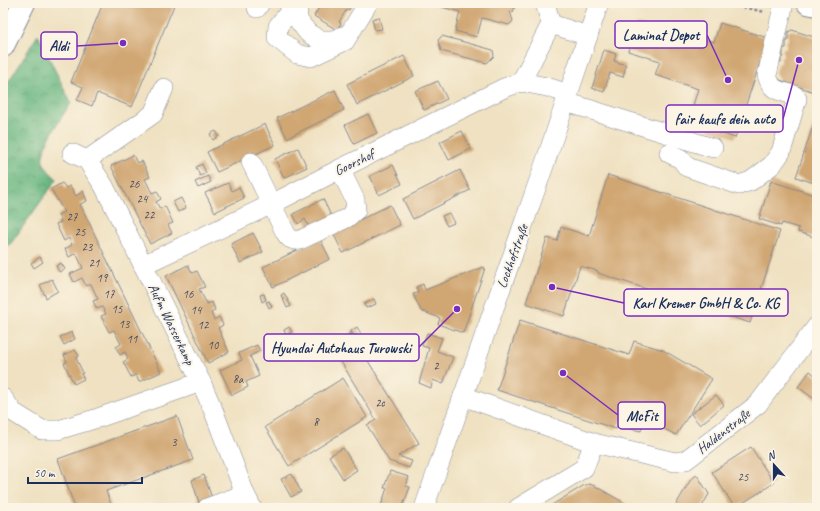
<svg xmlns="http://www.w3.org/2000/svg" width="820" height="511" viewBox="0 0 820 511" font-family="Caveat,sans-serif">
<defs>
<pattern id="forest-crowns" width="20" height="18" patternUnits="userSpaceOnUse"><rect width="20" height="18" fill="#68b67f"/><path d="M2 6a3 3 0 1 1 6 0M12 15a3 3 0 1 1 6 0" fill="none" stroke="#55946b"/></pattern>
</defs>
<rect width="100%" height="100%" fill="#fcf5e5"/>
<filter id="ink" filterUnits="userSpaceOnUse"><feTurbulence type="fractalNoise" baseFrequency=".025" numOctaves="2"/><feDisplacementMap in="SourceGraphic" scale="8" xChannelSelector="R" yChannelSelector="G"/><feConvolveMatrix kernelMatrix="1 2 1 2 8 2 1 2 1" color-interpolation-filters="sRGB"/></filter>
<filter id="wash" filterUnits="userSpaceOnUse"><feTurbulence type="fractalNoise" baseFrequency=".012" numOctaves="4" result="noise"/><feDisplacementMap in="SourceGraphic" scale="16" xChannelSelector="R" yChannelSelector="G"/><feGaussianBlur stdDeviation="0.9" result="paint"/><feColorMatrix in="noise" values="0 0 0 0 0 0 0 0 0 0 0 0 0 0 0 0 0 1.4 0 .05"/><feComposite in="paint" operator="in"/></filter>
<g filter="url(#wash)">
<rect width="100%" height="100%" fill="#efe1c1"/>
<path fill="url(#forest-crowns)" stroke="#42726e" d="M 38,35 L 71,103 C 64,114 39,149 43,162 C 46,169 51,174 57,179 L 9,246 L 3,241 L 3,90 Z"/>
<g id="blocks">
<g fill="#d0a672">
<polygon points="103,3 175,3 132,107 97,93 92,106 77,100 83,87 71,82"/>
<polygon points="322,3 352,4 349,10 347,9 339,22 341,23 337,30 314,16"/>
<polygon points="427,3 516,3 513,12 510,11 513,21 509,25 482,18 477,37 455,31 460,12"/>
<polygon points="379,17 382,29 375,30 372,19"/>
<polygon points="720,23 768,38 735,138 688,122 698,89 655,75 660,61 628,51 637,24 668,34 671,28 714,42"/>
<polygon points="792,30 817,38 817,93 780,80 775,74 779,63 781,63 781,57 783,57 783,48 786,48 786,41 788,41 788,32"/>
<polygon points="442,36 493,50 494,56 487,63 441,51 438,40"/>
<polygon points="604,50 616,54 614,61 626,65 623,77 610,73 604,92 592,88"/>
<polygon points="404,56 414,76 357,105 347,84"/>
<polygon points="438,81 447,99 424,110 415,91"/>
<polygon points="335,90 344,110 287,138 277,118"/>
<polygon points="368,114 377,133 354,144 345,125"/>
<polygon points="817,114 817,184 796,177"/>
<polygon points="265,124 275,145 217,172 207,152"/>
<polygon points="216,131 219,136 213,140 210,134"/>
<polygon points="462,131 471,149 449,160 440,142"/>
<polygon points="298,148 307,167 284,178 275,159"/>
<polygon points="133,155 137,163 142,161 150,177 145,179 152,193 157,191 161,199 156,202 160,209 165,206 173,223 168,225 172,233 150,244 111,166"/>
<polygon points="202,164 206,173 200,176 196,167"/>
<polygon points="393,165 402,184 379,195 370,176"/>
<polygon points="460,170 470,190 413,219 403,199"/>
<polygon points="608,175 780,231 750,323 598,273 598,271 580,266 564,316 526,303 547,238 557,241 561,227 589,236"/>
<polygon points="208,176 211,182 198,188 195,182"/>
<polygon points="771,181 817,196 817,238 798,232 799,228 782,223 781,226 759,219"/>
<polygon points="62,183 66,188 70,186 76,196 83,191 87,201 80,204 161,372 139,382 136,375 131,377 123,362 128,359 125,352 120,355 116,347 121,344 114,330 109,332 101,316 106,314 102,307 97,309 93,301 98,299 91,284 86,286 82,278 74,282 70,274 83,268 76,253 69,257 65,249 72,245 69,238 64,241 56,224 61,222 58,215 64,212 51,189"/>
<polygon points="228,183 232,191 239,187 244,198 215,212 205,193"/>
<polygon points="181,198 186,208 178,212 173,202"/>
<polygon points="323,199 332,218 310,229 305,219 298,224 293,214"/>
<polygon points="390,205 400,225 343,253 333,233"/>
<polygon points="449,213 454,223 447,226 442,216"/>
<polygon points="253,233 263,252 240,263 231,244"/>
<polygon points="320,239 330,259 273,287 263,267"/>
<polygon points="40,257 43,262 34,268 31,263"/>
<polygon points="61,263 65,269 59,272 56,266"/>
<polygon points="188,265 192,273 197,271 205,287 199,289 207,304 212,302 215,310 211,313 214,320 219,317 223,325 218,328 229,352 208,363 166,276"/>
<polygon points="484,267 485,268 463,333 438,324 440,318 421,311 413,294 418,293 416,287 423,284 425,290"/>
<polygon points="52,279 58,291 46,298 40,285"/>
<polygon points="284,293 291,306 287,308 281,295"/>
<polygon points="264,294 266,300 262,302 260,295"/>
<polygon points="374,299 376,304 366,308 364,304"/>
<polygon points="269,301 272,306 269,308 266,302"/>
<polygon points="520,320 629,355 634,341 663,350 712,379 676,435 644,418 641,431 622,427 625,414 616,429 497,390"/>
<polygon points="289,327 292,332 286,335 284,330"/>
<polygon points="357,327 364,339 358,342 351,331"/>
<polygon points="72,332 75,339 64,345 60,337"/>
<polygon points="350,332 419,443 398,456 412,461 409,468 389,461 367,425 376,420 340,360"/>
<polygon points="427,333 442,338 437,351 453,357 443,384 433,380 431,388 419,383 429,348 422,346"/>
<polygon points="257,345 260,351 250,356 259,376 246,382 248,387 232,395 220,370 242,360 239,353"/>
<polygon points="75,350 79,356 76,358 83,373 81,374 84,379 74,384 64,363 67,362 64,355"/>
<polygon points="810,371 817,377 817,401 798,387"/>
<polygon points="343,378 367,417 289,466 265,427"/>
<polygon points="716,395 724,405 700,425 691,414"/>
<polygon points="177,416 193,460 106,491 112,507 75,508 58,459"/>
<polygon points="751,447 774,483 735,508 712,472"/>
<polygon points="343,448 357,470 343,479 329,456"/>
<polygon points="390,471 409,477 406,486 410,487 402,508 376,508 377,505 381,506 387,488 384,488"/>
<polygon points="292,474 301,492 291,497 281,479"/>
<polygon points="204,475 213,501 200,506 192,480"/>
<polygon points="697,475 709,494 701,508 674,508 691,479"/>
<polygon points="589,484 595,486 633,508 547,508 583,486"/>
</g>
</g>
</g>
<g filter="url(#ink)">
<use href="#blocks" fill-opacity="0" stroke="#858890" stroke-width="1"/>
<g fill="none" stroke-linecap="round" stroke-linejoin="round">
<defs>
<g id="minor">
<polyline points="297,3 278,26 277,38 297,54 311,57 345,41 368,3"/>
<polyline points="297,3 298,20 308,33 320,40 331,40 341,38 342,36"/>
<polyline points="545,3 551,24 588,36"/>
<polyline points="257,8 260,3"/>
<polyline points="521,82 551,24"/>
<polyline points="566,102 713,148"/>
<polyline points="72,153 87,160 104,186 201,382 214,412 245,494 252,508"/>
<path d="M 669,153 L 681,159 L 687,167 L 739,185 L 751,181 L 772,165 L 781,152 L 797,99 L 794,95 C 778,90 772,92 767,75 L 784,3"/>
<polyline points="87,160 153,114 164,88"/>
<path d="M 251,162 L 285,232 C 289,239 292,241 300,240 L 347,218 L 356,210 L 355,200 L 340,169"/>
<polyline points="143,265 272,204 340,169 504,88 521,82 547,87 569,94"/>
<polyline points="463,396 594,443 675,462 686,460 758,404 817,326"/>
<polyline points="3,398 13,412 42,430 58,430 98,418 201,382"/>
<polyline points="207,508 245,494"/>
<polyline points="424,508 546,160 599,3"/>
<polyline points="518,508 584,468 594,443"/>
</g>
<polyline id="major" points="808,3 817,5"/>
<polyline id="highway" points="3,46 24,3"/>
</defs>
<use href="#minor" stroke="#858890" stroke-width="20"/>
<use href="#major" stroke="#858890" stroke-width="24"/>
<use href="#highway" stroke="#858890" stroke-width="24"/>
<polyline stroke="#858890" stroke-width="2.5" stroke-dasharray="3 3" stroke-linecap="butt" points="719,3 766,12"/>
<use href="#minor" stroke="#fff" stroke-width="19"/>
<use href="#major" stroke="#fff" stroke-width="22"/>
<use href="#highway" stroke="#fff" stroke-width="22"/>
</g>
</g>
<g text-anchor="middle" stroke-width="4" stroke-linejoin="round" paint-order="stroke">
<g font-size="12" fill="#484d63">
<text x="134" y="188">26</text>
<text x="142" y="203">24</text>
<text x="149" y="219">22</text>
<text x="72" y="221">27</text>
<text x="80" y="236">25</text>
<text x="87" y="251">23</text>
<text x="94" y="267">21</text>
<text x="102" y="282">19</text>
<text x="109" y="298">17</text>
<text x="188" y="298">16</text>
<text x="117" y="313">15</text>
<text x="196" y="314">14</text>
<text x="124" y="328">13</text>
<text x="203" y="329">12</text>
<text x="132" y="343">11</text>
<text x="213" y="349">10</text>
<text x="436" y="370">2</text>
<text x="238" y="383">8a</text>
<text x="380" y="407">2c</text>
<text x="316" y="426">8</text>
<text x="174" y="446">3</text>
<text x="743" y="481">25</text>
</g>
<g font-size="14" fill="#1b2f5e" stroke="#fcf5e5">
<text transform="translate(354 162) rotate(-26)" y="5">Goorshof</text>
<text transform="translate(512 256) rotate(-70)" y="5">Lockhofstraße</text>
<text transform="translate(172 324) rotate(64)" y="5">Auf'm Wasserkamp</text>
<text transform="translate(723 431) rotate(-38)" y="5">Haldenstraße</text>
</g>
</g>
<path fill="none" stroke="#7b2cbf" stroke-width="1.5" d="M728 80L707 35M123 43L77 46M799 60L783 119M552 287L624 303M457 309L419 347M563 373L618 415"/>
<g fill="#7b2cbf" stroke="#fcf5e5" stroke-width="1.5">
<circle cx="728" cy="80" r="4"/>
<circle cx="123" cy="43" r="4"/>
<circle cx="799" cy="60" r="4"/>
<circle cx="552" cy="287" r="4"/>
<circle cx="457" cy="309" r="4"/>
<circle cx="563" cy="373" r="4"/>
</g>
<g fill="#fcf5e5" stroke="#7b2cbf" stroke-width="1.5">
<rect x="615" y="21" width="92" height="27" rx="4"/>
<rect x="41" y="32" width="36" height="27" rx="4"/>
<rect x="666" y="105" width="117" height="27" rx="4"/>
<rect x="624" y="289" width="164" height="27" rx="4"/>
<rect x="264" y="334" width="155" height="27" rx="4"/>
<rect x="618" y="402" width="47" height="27" rx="4"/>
</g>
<g font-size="15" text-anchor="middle" font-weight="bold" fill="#1b2f5e">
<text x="661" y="40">Laminat Depot</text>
<text x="59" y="51">Aldi</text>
<text x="725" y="124">fair kaufe dein auto</text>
<text x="706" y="308">Karl Kremer GmbH &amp; Co. KG</text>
<text x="341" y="353">Hyundai Autohaus Turowski</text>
<text x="642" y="421">McFit</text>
</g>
<rect width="820" height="511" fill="none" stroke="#fcf5e5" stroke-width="16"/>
<g transform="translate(774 465) rotate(339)" stroke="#fcf5e5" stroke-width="3" paint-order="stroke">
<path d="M0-3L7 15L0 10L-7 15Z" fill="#1b2f5e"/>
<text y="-6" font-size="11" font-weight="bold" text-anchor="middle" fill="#1b2f5e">N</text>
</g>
<path d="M28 477v6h114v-6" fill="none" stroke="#1b2f5e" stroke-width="2"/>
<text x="34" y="477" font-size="12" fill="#1b2f5e" stroke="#fcf5e5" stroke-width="3" paint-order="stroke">50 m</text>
</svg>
